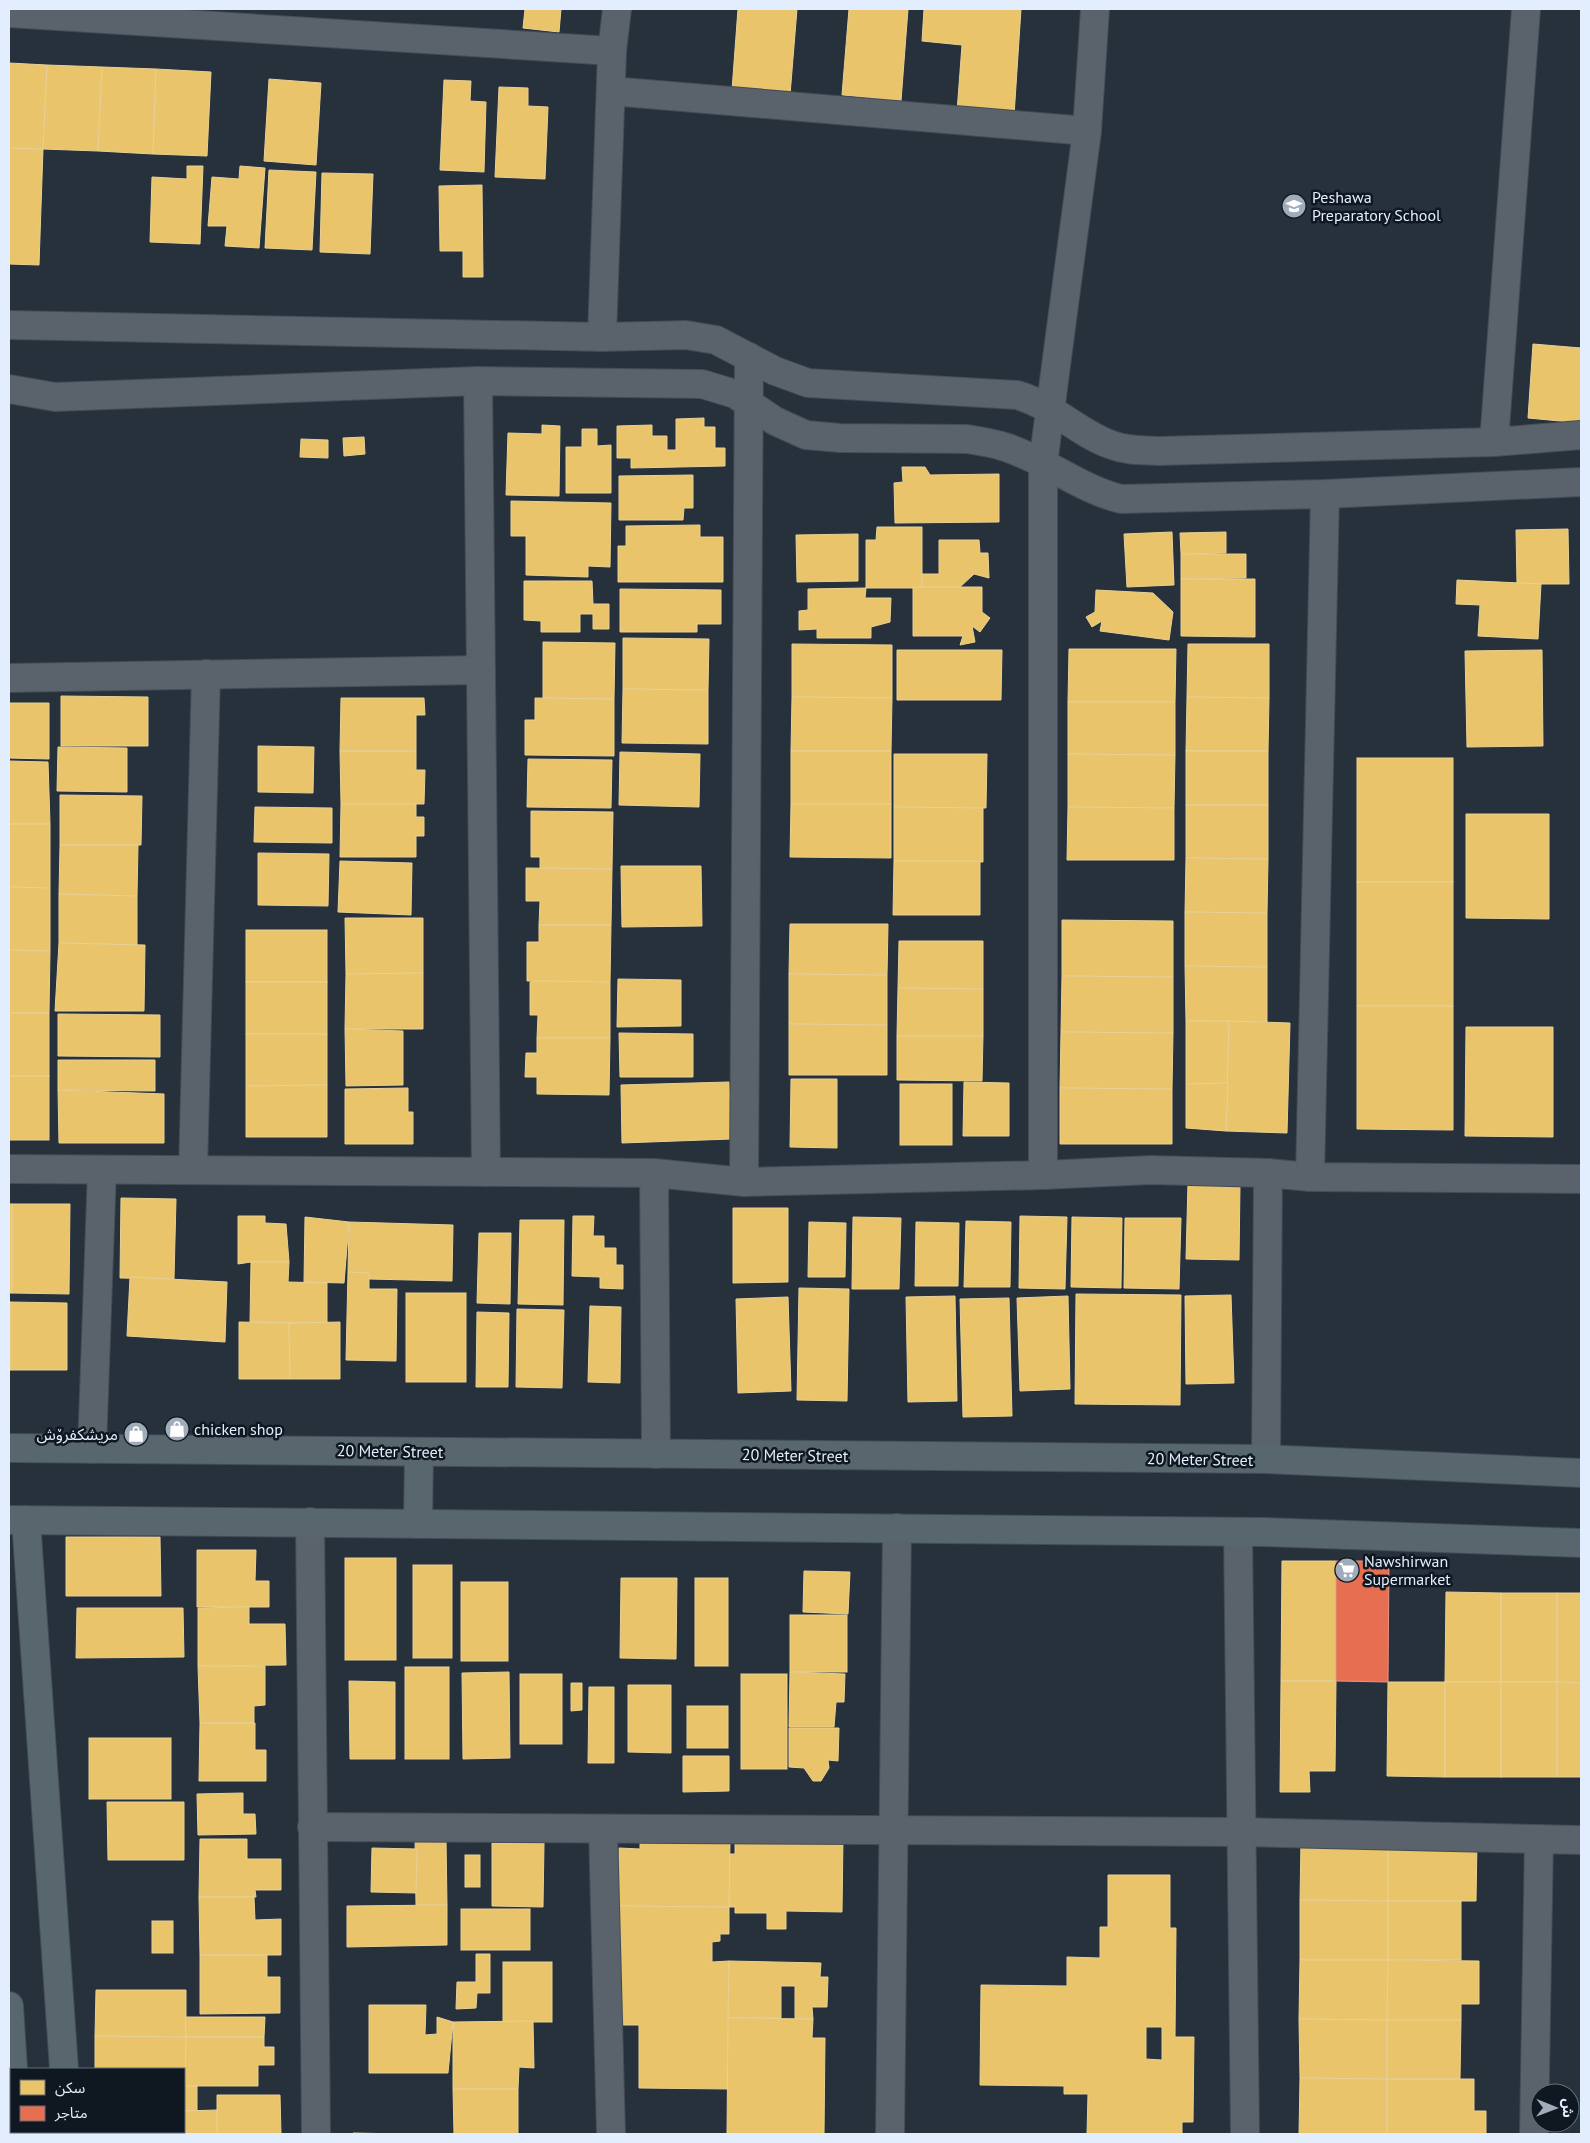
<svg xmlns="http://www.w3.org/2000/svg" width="1590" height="2143" viewBox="0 0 1590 2143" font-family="'PT Sans','Noto Sans Arabic',sans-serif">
<rect width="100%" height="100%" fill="#26313c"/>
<g fill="#e9c46a" stroke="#e7d196" fill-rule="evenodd">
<polygon points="525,9 561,9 559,32 523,28"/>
<polygon points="738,9 797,9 790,95 732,90"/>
<polygon points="849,9 908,9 901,101 842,95"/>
<polygon points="924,9 1021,9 1014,116 957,112 962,45 922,41"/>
<polygon points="9,63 47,65 43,149 9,148"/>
<polygon points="47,65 102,67 98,151 43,149"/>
<polygon points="102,67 156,69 153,154 98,151"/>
<polygon points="156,69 211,72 207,156 153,154"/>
<polygon points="269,79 321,83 316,165 264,161"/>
<polygon points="444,80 471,81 470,101 486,102 484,172 440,170"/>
<polygon points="499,87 528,88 528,106 548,107 545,179 495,177"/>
<polygon points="9,148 43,149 39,265 9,264"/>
<polygon points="187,166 203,166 200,244 150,242 152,177 187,179"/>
<polygon points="240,166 265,168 259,248 225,246 227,226 208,226 212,177 239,179"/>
<polygon points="269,170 316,172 312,250 265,248"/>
<polygon points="322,173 373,174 370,254 320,252"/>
<polygon points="482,185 483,277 463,277 463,251 440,251 439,186"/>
<polygon points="1533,344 1581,348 1581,423 1528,418"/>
<polygon points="704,418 704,427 715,427 715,448 725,448 725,466 631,468 631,458 617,458 617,426 652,425 652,436 667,436 667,450 676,450 676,419"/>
<polygon points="542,425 560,426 559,496 506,495 508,433 542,434"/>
<polygon points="582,429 597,429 597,446 611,445 611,493 566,493 566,447 582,447"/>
<polygon points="364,437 365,454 344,456 343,438"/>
<polygon points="301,439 328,440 328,458 300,457"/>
<polygon points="902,467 925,467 930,475 999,474 999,522 895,523 894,483 903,482"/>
<polygon points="693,475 693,508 684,508 683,520 619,520 619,476"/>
<polygon points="511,501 611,503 610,567 588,566 588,577 526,575 526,536 511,536"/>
<polygon points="700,525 700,537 723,537 723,582 618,582 618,546 626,546 626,526"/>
<polygon points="877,527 922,527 922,588 866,588 866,540 876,540"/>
<polygon points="1568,529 1569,584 1517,584 1516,530"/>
<polygon points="1172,532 1174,585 1127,587 1124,534"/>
<polygon points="1226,532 1226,553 1181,554 1180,533"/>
<polygon points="858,534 858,581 797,582 796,535"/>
<polygon points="939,540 979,540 980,553 988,553 989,578 974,574 959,588 922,588 922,574 939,574"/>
<polygon points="1181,554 1246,554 1246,578 1181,579"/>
<polygon points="1181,579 1255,579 1255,637 1181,636"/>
<polygon points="1457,580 1541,584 1538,639 1478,636 1480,605 1456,604"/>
<polygon points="524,581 592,581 593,604 609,604 609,629 593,629 593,614 580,614 580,632 541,632 541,621 524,620"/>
<polygon points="913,587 982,587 982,612 990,618 980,632 972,626 975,642 960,645 963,636 913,636"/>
<polygon points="866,588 865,598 891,598 890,622 871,627 871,638 817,638 817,629 799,630 799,611 808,610 808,589"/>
<polygon points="620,589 721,590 721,624 697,624 697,632 620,632"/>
<polygon points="1096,590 1153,593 1173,612 1169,640 1100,631 1102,621 1092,627 1086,617 1095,612"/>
<polygon points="623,638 709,639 708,690 623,689"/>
<polygon points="543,642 615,643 614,699 543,698"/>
<polygon points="792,644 892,645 892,698 792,697"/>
<polygon points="1188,644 1269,644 1269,698 1187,697"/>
<polygon points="1069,649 1176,649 1175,702 1068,702"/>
<polygon points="897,650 1002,650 1001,700 897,700"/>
<polygon points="1542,650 1543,746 1467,747 1465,651"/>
<polygon points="623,689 708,690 708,744 622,743"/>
<polygon points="61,696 148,697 148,746 61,746"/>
<polygon points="792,697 892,698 891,751 791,751"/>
<polygon points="1187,697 1269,698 1268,751 1186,751"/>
<polygon points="341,698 424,698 425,715 416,715 416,751 340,751"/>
<polygon points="535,698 614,699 614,756 525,755 525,720 535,720"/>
<polygon points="1068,702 1175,702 1175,755 1068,754"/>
<polygon points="9,703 49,703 49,759 9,758"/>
<polygon points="258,746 314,747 313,793 258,792"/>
<polygon points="58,747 127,748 127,792 57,791"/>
<polygon points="340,751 416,751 416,770 425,770 424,804 341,804"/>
<rect x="791" y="751" width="100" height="53"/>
<rect x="1186" y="751" width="82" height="54"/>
<polygon points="620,752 700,754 699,807 619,805"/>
<polygon points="894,754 987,754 986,808 894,807"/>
<polygon points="1068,754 1175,755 1174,808 1068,807"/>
<rect x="1357" y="758" width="96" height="124"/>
<polygon points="528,759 612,760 611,808 527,807"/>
<polygon points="9,761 48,762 50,824 9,824"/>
<polygon points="60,795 142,796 141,845 60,845"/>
<polygon points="341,804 416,804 416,817 424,817 424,836 416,836 416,857 340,857"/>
<polygon points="791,804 891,804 891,858 790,857"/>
<polygon points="1186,805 1268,805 1268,859 1186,858"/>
<polygon points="255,807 332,808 332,843 254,842"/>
<polygon points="894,807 983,808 983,862 894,861"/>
<polygon points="1068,807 1174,808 1174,860 1067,860"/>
<polygon points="531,811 613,812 612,869 540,868 540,857 531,857"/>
<polygon points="1466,814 1549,814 1549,919 1466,918"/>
<polygon points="9,824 50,824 50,888 9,887"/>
<polygon points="60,845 138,845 137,896 59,894"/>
<polygon points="258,853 329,854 328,906 258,905"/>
<polygon points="1186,858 1268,859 1267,913 1185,912"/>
<polygon points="340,861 412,863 411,915 338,912"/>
<polygon points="894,861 980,861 980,915 893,915"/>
<polygon points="621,866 701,866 702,926 622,927"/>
<polygon points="526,868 612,869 611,925 539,925 540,901 526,901"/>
<rect x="1357" y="882" width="96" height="124"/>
<polygon points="9,887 50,888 50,951 9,950"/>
<polygon points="59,894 137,896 137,945 59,943"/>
<polygon points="1185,912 1267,913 1267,967 1185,966"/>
<polygon points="345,918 423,918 423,973 346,974"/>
<polygon points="1062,920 1173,921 1173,977 1062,976"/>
<polygon points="790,924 888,924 887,975 789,974"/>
<polygon points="539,925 611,925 610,982 527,981 527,942 539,942"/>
<rect x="246" y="930" width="81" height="52"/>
<polygon points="899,941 983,941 983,989 898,988"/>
<polygon points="59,943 145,945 144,1011 55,1011"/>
<polygon points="9,950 50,951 49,1013 9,1013"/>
<polygon points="1185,966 1267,967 1267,1022 1186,1021"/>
<polygon points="423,973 423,1029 345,1029 346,974"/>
<polygon points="789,974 887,975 887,1025 789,1024"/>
<polygon points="1062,976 1173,977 1173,1033 1061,1032"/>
<polygon points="618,979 681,980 681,1026 617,1027"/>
<polygon points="538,981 610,982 610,1038 537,1038 538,1015 530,1015 530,982"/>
<rect x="246" y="982" width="81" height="52"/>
<polygon points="898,988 983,989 983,1036 897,1036"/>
<polygon points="1357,1006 1453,1006 1453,1130 1357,1129"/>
<rect x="9" y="1013" width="40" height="63"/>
<polygon points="58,1014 160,1015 160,1057 58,1056"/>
<polygon points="1186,1021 1229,1021 1228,1083 1186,1084"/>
<polygon points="1229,1021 1290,1023 1287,1133 1226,1131"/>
<polygon points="789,1024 887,1025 887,1075 789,1075"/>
<polygon points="1466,1027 1553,1027 1553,1137 1465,1136"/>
<polygon points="345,1029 403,1031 403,1085 346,1086"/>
<polygon points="1061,1032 1173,1033 1172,1089 1060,1088"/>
<polygon points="619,1033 693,1034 693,1077 620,1077"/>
<polygon points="246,1034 327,1034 327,1085 246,1086"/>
<polygon points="897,1036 983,1036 982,1081 897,1080"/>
<polygon points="537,1038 610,1038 609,1095 537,1094 537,1077 525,1077 526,1053 537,1053"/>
<polygon points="58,1060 155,1060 155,1091 58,1090"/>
<rect x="9" y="1076" width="40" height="64"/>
<polygon points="791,1079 837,1079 837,1148 790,1147"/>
<polygon points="729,1082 731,1139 622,1143 621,1085"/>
<polygon points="964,1082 1009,1083 1009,1136 963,1136"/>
<polygon points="1228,1083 1226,1131 1186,1128 1186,1084"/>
<rect x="900" y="1084" width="52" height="61"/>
<polygon points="327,1085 327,1137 246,1137 246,1086"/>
<polygon points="408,1088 408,1112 413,1112 413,1144 345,1144 345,1089"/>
<polygon points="1060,1088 1172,1089 1172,1144 1060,1144"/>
<polygon points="58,1090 164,1094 164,1143 59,1143"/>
<polygon points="1188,1183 1240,1184 1239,1260 1186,1259"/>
<polygon points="121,1198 176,1199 174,1279 120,1278"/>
<rect x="9" y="1204" width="3" height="89"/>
<polygon points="12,1204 70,1204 69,1294 12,1293"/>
<polygon points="733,1208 788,1208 788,1282 733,1283"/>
<polygon points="238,1216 265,1216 265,1223 286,1224 289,1262 251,1262 238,1264"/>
<polygon points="573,1216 594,1216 593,1236 604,1236 604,1248 616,1248 616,1265 623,1265 623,1289 600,1288 600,1277 572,1276"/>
<polygon points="1020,1216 1067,1217 1065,1289 1019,1288"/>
<polygon points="305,1217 349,1222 344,1283 304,1282"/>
<polygon points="853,1217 901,1218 899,1289 852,1289"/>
<polygon points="1072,1217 1122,1218 1121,1288 1071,1287"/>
<polygon points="1125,1218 1181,1218 1179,1289 1124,1288"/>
<polygon points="520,1220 564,1220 563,1305 518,1304"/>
<polygon points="966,1221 1011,1222 1010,1287 964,1287"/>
<polygon points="349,1222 453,1225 452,1281 369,1279 348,1272"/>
<polygon points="809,1222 846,1223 845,1277 808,1277"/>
<polygon points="916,1222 959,1223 958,1286 915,1286"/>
<polygon points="479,1233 511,1233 510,1304 477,1303"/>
<polygon points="251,1262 289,1262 288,1282 327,1283 327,1323 250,1322"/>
<polygon points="348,1272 369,1273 369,1289 397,1289 396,1361 346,1360"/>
<polygon points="130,1277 227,1282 225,1342 127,1336"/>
<polygon points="799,1288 849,1289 847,1401 797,1400"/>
<rect x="406" y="1293" width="60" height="89"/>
<polygon points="1076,1294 1181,1295 1180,1405 1075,1404"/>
<polygon points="1231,1295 1234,1383 1186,1384 1185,1296"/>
<polygon points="955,1296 957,1401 908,1402 906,1297"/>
<polygon points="1068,1296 1070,1389 1020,1391 1017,1298"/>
<polygon points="788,1297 791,1391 738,1393 736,1299"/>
<polygon points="1009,1298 1012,1416 963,1417 960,1299"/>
<rect x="9" y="1302" width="1" height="68"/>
<polygon points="10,1302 67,1303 67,1370 10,1370"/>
<polygon points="590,1306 621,1307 620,1383 588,1382"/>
<polygon points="517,1309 564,1310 562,1388 516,1387"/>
<polygon points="477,1312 509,1313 508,1387 476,1387"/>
<polygon points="239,1322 289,1323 290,1379 239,1379"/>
<polygon points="340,1322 340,1379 290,1379 289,1323"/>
<polygon points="66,1537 160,1537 161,1596 66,1596"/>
<polygon points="197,1550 256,1550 255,1581 269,1581 269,1607 197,1607"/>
<rect x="345" y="1558" width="51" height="102"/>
<polygon points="1282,1561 1336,1561 1336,1681 1281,1681"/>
<rect x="413" y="1565" width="39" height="93"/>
<polygon points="804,1571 850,1572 848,1614 803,1612"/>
<polygon points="621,1578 677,1578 676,1659 620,1658"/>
<rect x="695" y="1578" width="33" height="88"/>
<rect x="461" y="1582" width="47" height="79"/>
<polygon points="1446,1592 1501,1593 1501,1682 1445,1682"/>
<rect x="1501" y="1593" width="56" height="89"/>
<polygon points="1557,1593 1581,1593 1581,1683 1557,1682"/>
<polygon points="249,1607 249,1624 285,1624 286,1665 198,1666 198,1608"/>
<polygon points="77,1608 183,1608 184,1657 76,1658"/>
<rect x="790" y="1615" width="57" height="57"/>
<polygon points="198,1666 265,1666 265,1705 254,1706 254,1723 200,1723"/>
<rect x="405" y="1667" width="44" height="92"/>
<polygon points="509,1672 510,1758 463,1759 462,1673"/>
<polygon points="790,1672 845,1674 844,1702 836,1702 834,1727 789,1727"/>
<rect x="520" y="1674" width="42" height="70"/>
<rect x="741" y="1674" width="46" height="95"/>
<polygon points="349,1681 395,1682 395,1759 350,1759"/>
<polygon points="1281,1681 1336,1681 1335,1771 1309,1771 1310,1792 1280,1792"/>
<polygon points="1388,1682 1445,1682 1445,1777 1387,1776"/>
<rect x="1445" y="1682" width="56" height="95"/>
<rect x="1501" y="1682" width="56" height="95"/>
<polygon points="1557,1682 1581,1683 1581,1777 1557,1777"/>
<polygon points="571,1683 582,1683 582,1710 571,1711"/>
<polygon points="628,1685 671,1685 671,1753 628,1752"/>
<polygon points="589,1687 614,1687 614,1763 588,1763"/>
<rect x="687" y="1706" width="41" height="42"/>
<polygon points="200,1723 255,1723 255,1750 266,1750 266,1781 199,1781"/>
<polygon points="789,1728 839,1728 838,1761 828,1760 829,1768 821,1781 813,1781 804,1768 789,1767"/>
<rect x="89" y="1738" width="82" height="61"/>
<polygon points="683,1756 729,1756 729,1791 683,1792"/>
<polygon points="243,1793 243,1814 255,1814 256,1834 198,1835 197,1794"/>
<polygon points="107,1802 184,1802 184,1860 108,1860"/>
<polygon points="735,1836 843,1837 842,1912 786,1911 786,1929 767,1929 767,1913 735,1913 735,1907 729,1907 729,1854 735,1854"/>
<polygon points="415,1838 446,1838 447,1905 416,1905"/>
<polygon points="200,1839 247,1839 247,1859 281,1859 281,1890 255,1890 256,1897 199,1897"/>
<polygon points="1301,1841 1388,1842 1388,1901 1300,1900"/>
<polygon points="640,1842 730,1843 729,1907 618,1906 619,1848 640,1849"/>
<polygon points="1388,1842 1477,1842 1476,1901 1388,1901"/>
<polygon points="492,1843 544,1843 543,1907 492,1906"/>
<polygon points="372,1848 417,1849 416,1893 371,1892"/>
<rect x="465" y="1855" width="15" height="32"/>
<path d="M 1108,1875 L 1170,1875 L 1170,1928 L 1176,1928 L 1175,2037 L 1194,2037 L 1193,2122 L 1182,2122 L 1182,2134 L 1087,2134 L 1088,2094 L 1064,2094 L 1064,2086 L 980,2085 L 981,1985 L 1067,1986 L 1067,1957 L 1100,1958 L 1100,1927 L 1108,1927 ZM 1146,2027 L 1162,2027 L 1162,2060 L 1146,2059 Z"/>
<polygon points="199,1897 254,1897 255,1920 281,1919 281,1955 200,1955"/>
<polygon points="1300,1900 1388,1901 1388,1960 1300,1960"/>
<rect x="1388" y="1901" width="73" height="59"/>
<polygon points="447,1905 447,1945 347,1947 347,1906"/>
<polygon points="618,1906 729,1907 729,1934 720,1934 720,1941 712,1942 712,1962 729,1961 728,2089 639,2088 639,2025 617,2025"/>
<rect x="461" y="1909" width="69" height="41"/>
<rect x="152" y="1921" width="21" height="32"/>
<polygon points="476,1954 490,1954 490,1993 477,1993 476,2008 456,2009 457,1982 476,1982"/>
<polygon points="200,1955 267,1955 267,1977 280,1977 280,2013 200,2014"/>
<polygon points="1300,1960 1388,1960 1387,2020 1299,2019"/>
<polygon points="1388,1960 1479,1961 1479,2004 1461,2004 1461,2020 1387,2020"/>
<polygon points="729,1961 821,1963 820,1977 828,1977 827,2007 812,2007 813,2019 795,2019 795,1986 781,1986 781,2018 728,2018"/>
<rect x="503" y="1962" width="49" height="60"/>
<polygon points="96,1990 186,1990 186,2037 95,2036"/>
<polygon points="369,2005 426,2005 425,2035 437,2034 437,2017 453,2022 448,2073 369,2073"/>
<polygon points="185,2017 265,2017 264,2037 186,2037"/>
<polygon points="728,2018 813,2019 812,2038 825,2038 824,2134 727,2134"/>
<polygon points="1299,2019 1387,2020 1387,2079 1300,2078"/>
<polygon points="1387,2020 1461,2020 1460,2079 1387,2079"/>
<polygon points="533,2021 534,2068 519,2067 518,2089 453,2089 453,2022"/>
<polygon points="95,2036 186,2037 185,2086 184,2069 95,2069"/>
<polygon points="186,2037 264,2037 264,2047 274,2047 274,2065 258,2065 258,2086 185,2086"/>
<polygon points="1300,2078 1387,2079 1387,2134 1299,2134"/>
<polygon points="1387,2079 1474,2079 1474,2111 1486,2111 1486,2134 1387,2134"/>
<rect x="184" y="2086" width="13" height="25"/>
<polygon points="453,2089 518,2089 518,2134 454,2134"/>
<polygon points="217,2095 280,2095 281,2134 217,2134"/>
<polygon points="217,2110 217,2134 159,2134 159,2132 184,2132 184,2111"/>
<polygon points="353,2133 401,2134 353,2134"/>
</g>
<polygon fill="#e76f51" stroke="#e69585" points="1336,1561 1389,1561 1388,1682 1336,1681"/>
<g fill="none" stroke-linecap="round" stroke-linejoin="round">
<defs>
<g id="minor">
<polyline points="9,13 612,51"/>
<polyline points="611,91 1087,131"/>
<path d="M 9,325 L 602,337 L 686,335 L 716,340 L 775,371 L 808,383 L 1017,395 C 1055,406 1079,434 1112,445 C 1127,451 1142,450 1158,451 L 1494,442 L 1581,435"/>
<polyline points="602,337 612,51 617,9"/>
<polyline points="478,381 486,1172"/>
<path d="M 9,389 L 55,397 L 478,381 L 702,384 L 735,394 L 775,421 L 806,435 L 840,438 L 967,439 C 980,441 993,443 1005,447 C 1046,460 1080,489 1121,499 L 1325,494 L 1581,482"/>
<polyline points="1494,442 1526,9"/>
<polyline points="9,678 481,670"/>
<polyline points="9,1169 654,1173 744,1182 1043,1175 1151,1170 1268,1173 1310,1177 1581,1179"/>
<polyline points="193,1170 206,674"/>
<polyline points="654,1173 656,1454"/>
<polyline points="1043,1175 1043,464 1087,131 1095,9"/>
<polyline points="1310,1177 1325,494"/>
<polyline points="744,1182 749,357"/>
<polyline points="92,1449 102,1170"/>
<polyline points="1266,1459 1268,1173"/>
<polyline points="310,1522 316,2134"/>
<polyline points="1238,1532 1245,2134"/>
<polyline points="312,1827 1241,1832 1581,1840"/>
<polyline points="603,1829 611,2134"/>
<polyline points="890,2134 897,1528"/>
<polyline points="1534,2134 1539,1839"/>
</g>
<g id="major">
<polyline points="9,1448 1266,1459 1581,1473"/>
<polyline points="9,1520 1264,1532 1581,1543"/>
<polyline points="26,1520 64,2069"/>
<polyline points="418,1524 419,1452"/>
<polyline points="9,2006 13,2069"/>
<polyline points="17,2132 17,2134"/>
<polyline points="68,2132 69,2134"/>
</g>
</defs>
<use href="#minor" stroke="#424c56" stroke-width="30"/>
<use href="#major" stroke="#424c56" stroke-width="30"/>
<use href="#minor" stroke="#5a626c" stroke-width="28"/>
<use href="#major" stroke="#57676d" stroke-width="28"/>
</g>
<defs>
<symbol id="school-disc" viewBox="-11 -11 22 22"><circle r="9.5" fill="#a0acb9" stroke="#0f1721"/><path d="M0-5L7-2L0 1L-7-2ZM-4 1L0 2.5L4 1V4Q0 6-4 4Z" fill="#fff"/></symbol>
<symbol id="shop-disc" viewBox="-11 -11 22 22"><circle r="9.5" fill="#a0acb9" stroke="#0f1721"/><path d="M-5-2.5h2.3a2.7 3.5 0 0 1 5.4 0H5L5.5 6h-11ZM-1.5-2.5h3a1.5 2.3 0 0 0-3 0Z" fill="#fff"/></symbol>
<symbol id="supermarket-disc" viewBox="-11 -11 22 22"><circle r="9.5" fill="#a0acb9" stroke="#0f1721"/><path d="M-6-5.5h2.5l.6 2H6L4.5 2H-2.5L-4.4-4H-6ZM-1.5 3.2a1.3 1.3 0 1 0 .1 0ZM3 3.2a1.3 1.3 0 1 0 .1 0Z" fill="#fff"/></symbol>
</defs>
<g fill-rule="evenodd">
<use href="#school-disc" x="1280" y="192" width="28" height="28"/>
<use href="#shop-disc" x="163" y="1415" width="28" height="28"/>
<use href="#shop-disc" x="122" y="1420" width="28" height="28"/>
<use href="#supermarket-disc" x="1333" y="1556" width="28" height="28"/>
</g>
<g text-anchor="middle" stroke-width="5" stroke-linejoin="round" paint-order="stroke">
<g font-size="16" fill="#e2eefd" stroke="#0f1721" text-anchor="start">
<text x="1312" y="203">Peshawa<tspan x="1312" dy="18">Preparatory School</tspan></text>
<text x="194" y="1435">chicken shop</text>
<text x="118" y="1440" text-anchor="end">مریشکفرۆش</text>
<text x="1364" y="1567">Nawshirwan<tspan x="1364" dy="18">Supermarket</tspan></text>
</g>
<g font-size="16" fill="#e2eefd" stroke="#0f1721">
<text transform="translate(390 1451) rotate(1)" y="6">20 Meter Street</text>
<text transform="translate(795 1455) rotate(1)" y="6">20 Meter Street</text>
<text transform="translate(1200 1459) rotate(1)" y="6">20 Meter Street</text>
</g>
</g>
<rect width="1590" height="2143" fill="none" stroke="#e2eefd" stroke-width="20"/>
<rect x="10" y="2068" width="175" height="65" fill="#0f1721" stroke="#636d79"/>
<rect x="20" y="2080" width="25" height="15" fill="#e9c46a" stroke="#636d79"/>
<text x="55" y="2093" font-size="15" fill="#e2eefd">سكن</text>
<rect x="20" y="2106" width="25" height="15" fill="#e76f51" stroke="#636d79"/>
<text x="55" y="2118" font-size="15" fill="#e2eefd">متاجر</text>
<g transform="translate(1555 2108) rotate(91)"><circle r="24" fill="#0f1721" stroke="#636d79"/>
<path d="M0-4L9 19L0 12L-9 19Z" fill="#a0acb9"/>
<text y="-8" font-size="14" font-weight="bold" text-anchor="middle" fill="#e2eefd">ش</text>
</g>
</svg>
